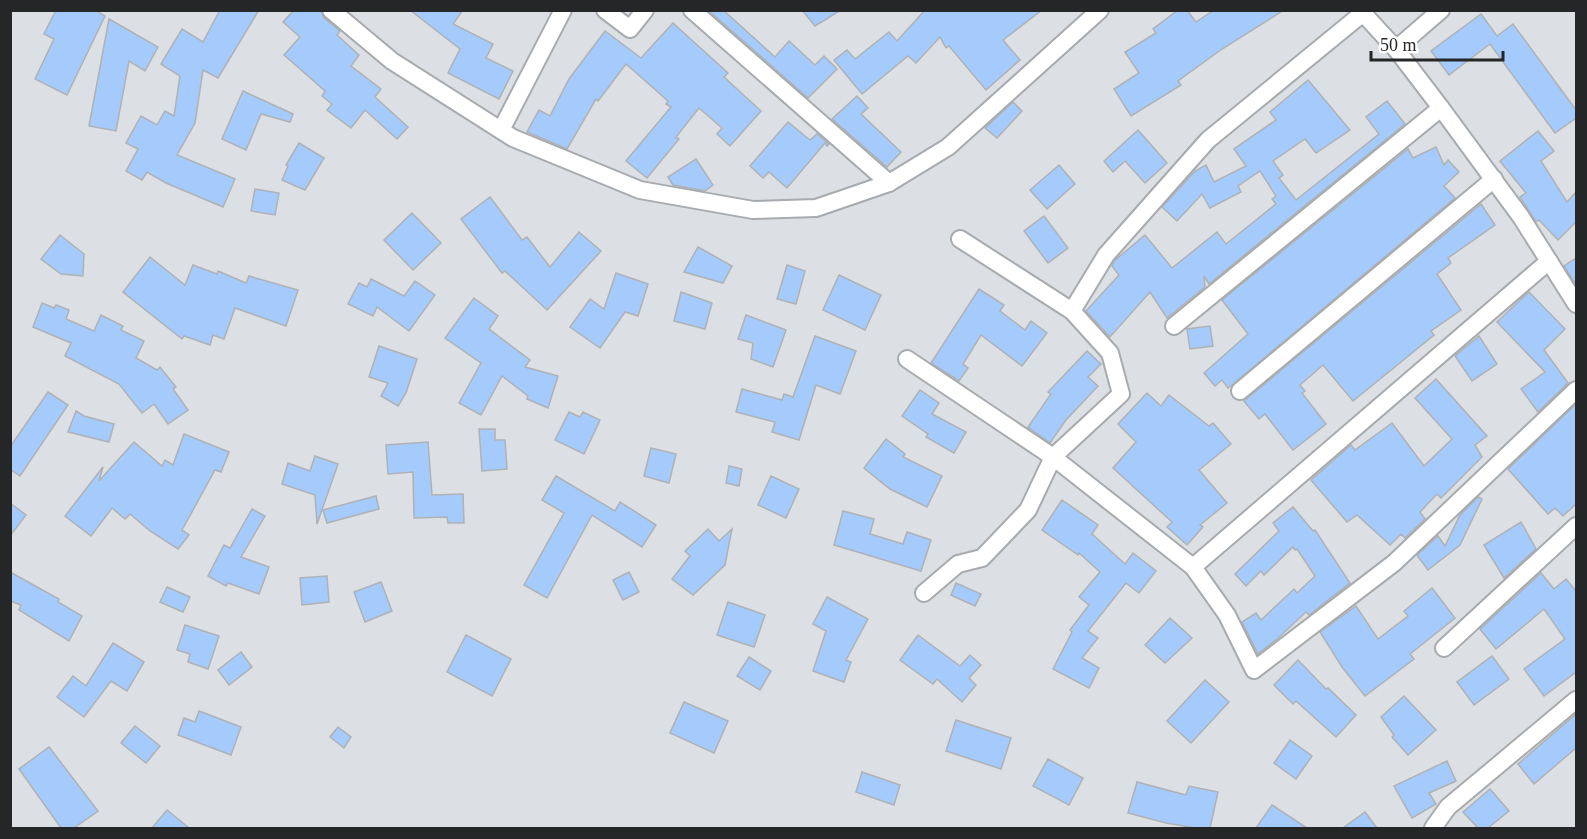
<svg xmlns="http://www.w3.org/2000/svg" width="1587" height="839" viewBox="0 0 1587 839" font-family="Georgia,serif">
<rect width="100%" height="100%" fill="#dcdfe3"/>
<g fill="#a5cbfc" stroke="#aeb1b5" stroke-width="1.5">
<polygon points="56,10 95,10 105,16 67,95 35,79 54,39 44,34"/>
<polygon points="220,10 259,10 218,78 203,70 195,123 177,155 235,179 223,207 166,183 147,172 142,180 126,171 138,149 126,143 141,116 157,125 165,111 174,116 180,76 161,64 182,29 203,42"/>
<polygon points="294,10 321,10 324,18 340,31 337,35 359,55 351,66 381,89 375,97 408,127 397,139 365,110 351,128 327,110 332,104 322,96 325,91 284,55 300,37 283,22"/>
<polygon points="410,10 463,10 453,24 493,44 486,58 513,71 499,99 448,73 460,49"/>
<polygon points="708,10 723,10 775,57 789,41 815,65 824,56 837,69 808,98"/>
<polygon points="802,10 841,10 815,26"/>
<polygon points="925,10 1042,10 1003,40 1020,60 986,90 949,46 946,48 940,37 916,63 908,56 862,94 834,60 847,50 855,59 889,32 897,41"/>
<polygon points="1178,10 1187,10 1196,22 1214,10 1284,10 1222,49 1178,81 1181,85 1131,116 1114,89 1139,73 1125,52 1156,33 1153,29"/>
<polygon points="1481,14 1497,36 1513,24 1576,110 1576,118 1555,133 1490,44 1449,75 1431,51"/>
<polygon points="109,19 158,47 145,71 129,61 116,131 89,126"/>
<polygon points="673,23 728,73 724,77 761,111 730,146 717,134 722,128 699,108 676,137 679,139 647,178 626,161 671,107 666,104 668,101 626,64 598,101 596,99 567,149 527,132 539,110 550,116 569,79 605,31 641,58"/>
<polygon points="1308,80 1350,130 1316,153 1305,139 1273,161 1283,175 1279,178 1296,200 1379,134 1366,117 1387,101 1405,124 1209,284 1204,276 1205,287 1167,318 1150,292 1110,337 1086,311 1119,275 1112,266 1114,261 1145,235 1172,268 1217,232 1226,244 1276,204 1272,199 1276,196 1260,171 1238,186 1241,192 1210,208 1202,194 1177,221 1162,207 1195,171 1206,165 1214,182 1246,166 1234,149 1276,120 1270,112"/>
<polygon points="243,91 293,114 290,122 261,114 246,150 222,139"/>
<polygon points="857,96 868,108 861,114 901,152 887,167 832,119"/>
<polygon points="1013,102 1022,111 997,138 985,128"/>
<polygon points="788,122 810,140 817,134 829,144 827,146 825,143 787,188 769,172 763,178 750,166"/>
<polygon points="1138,130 1167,163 1145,183 1125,161 1113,172 1104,161"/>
<polygon points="1538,131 1554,151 1541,161 1567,202 1576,192 1576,222 1558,240 1539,220 1536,222 1520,197 1526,193 1500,161"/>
<polygon points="299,143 324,158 305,190 282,180 288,166 286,165"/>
<polygon points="1436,147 1444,165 1448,160 1459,172 1444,186 1455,198 1231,386 1228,388 1222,380 1215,386 1204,373 1248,334 1222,300 1408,149 1413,158"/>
<polygon points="696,159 713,185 705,191 673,185 668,177"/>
<polygon points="1059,165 1075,184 1047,209 1030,190"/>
<polygon points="255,189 279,193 275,215 251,211"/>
<polygon points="490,197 522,240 527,237 550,267 579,232 601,251 547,310 505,271 502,273 461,219"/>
<polygon points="1481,204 1495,225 1448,258 1451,263 1437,274 1461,310 1431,331 1434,335 1353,401 1323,365 1300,385 1305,391 1302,393 1326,424 1293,450 1265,414 1259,419 1244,401"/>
<polygon points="412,213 441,243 413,270 384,240"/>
<polygon points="1044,216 1068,248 1048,263 1024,231"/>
<polygon points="60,235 84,254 83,276 61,274 41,259"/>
<polygon points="698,247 732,266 723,283 684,272"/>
<polygon points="150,257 185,285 193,265 217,274 218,271 246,283 249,276 298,290 286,326 235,308 224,339 213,335 210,345 184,336 182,339 123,292"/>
<polygon points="1576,258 1576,285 1564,266"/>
<polygon points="787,265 805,271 796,304 777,299"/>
<polygon points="616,273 648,284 638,316 625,312 600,348 570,327 590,299 604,309"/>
<polygon points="839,275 881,295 865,330 823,310"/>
<polygon points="371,279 404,296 415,281 435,295 409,331 377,307 373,316 348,304 359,283 367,287"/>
<polygon points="979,289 1004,305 1000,311 1025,330 1031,321 1047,333 1022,366 981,335 963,364 968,368 959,381 931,363"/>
<polygon points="681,292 712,303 705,329 674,321"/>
<polygon points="1529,292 1565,329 1544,350 1568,383 1538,412 1521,389 1545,372 1497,322"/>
<polygon points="474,298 498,316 489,329 530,360 525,367 558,376 548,408 527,399 528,396 502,376 481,415 459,403 481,363 445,338"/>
<polygon points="42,303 54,308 56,305 69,310 66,319 94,331 101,315 123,326 121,330 144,341 136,358 157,370 160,367 176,387 173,389 188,410 168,424 154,404 142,413 119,384 65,356 71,343 33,327"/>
<polygon points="746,315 786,330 773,367 751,359 753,343 738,339"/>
<polygon points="1210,326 1213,346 1190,349 1187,329"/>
<polygon points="815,336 856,351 840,394 816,385 799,440 772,432 775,422 736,412 742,389 782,400 784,394 793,397"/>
<polygon points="1479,336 1497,364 1472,381 1455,356"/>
<polygon points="379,346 417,359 406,393 398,406 381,396 388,383 369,377"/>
<polygon points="1087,351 1101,364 1088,377 1098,386 1066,420 1050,443 1028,427 1051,394 1048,392"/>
<polygon points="1436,379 1487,436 1475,445 1482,457 1441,498 1437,494 1420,512 1425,519 1405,538 1401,534 1390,545 1357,515 1347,522 1311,480 1351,445 1355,450 1392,423 1424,466 1452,439 1415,398"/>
<polygon points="920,390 939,403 932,414 966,432 954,453 926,437 928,434 902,416"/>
<polygon points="48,392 68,405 20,476 10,469 10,447"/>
<polygon points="1147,393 1161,406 1169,395 1209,426 1213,423 1231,444 1199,470 1227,503 1200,525 1203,527 1187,545 1167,527 1172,522 1113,468 1136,442 1118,424"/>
<polygon points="1576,404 1576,504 1563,516 1555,508 1548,514 1508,469"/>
<polygon points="76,411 84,416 114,424 109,442 68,432"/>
<polygon points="569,412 580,417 583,412 600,420 584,454 555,440"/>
<polygon points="479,429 495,429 495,440 505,440 507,469 482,471"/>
<polygon points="184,434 229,452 221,472 215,470 182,530 189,535 178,549 150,531 130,514 125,519 112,508 91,536 65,516 103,467 99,481 134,442 162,466 165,460 173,465"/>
<polygon points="886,439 905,454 903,457 942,476 927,507 890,489 864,468"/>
<polygon points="428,442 432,495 463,494 464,523 448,523 447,517 414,518 413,472 388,474 386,445"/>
<polygon points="651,448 676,454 669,483 644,476"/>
<polygon points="315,456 338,464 317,524 315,495 282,484 288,463 310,471"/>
<polygon points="729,466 742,469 739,486 726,483"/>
<polygon points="556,476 615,511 620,502 656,525 642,547 592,515 547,598 524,585 564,513 542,500"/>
<polygon points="771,476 799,489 786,518 758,505"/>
<polygon points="376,496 379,509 327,523 323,510"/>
<polygon points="1478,497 1482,499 1460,545 1428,570 1417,555 1438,536 1445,546 1460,515"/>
<polygon points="1062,500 1098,525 1092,534 1125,564 1133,553 1156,571 1139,593 1126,583 1088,631 1098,638 1082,658 1099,668 1089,688 1053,669 1072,632 1070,630 1089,605 1079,597 1100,572 1079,553 1078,555 1042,530"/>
<polygon points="10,503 26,515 10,536"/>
<polygon points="1293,507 1313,531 1315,530 1350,583 1309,615 1306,612 1277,639 1258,654 1242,622 1256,613 1261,620 1294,589 1297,593 1315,576 1297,549 1295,550 1293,547 1264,575 1261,571 1246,586 1235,574 1279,531 1273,523"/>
<polygon points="252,509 265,516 241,557 269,567 259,594 228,583 226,586 208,576 224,545 230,548"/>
<polygon points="843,511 874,519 870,534 903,544 907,532 931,540 921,571 834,545"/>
<polygon points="1521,522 1536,549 1504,578 1484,545"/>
<polygon points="708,529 719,541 732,529 725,565 693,595 672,579 690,556 685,551"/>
<polygon points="10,572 59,599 58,602 82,616 69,641 19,610 21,605 10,601"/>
<polygon points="629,572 639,592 623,600 613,580"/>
<polygon points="1541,573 1554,589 1566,579 1576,591 1576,672 1544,696 1524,669 1565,639 1544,609 1496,649 1480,629"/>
<polygon points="327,576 329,602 302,605 300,578"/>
<polygon points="381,582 392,611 365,622 354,592"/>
<polygon points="956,583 981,594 975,606 951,595"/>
<polygon points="167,587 190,597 183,612 160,602"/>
<polygon points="1432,588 1455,618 1410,654 1414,659 1365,696 1342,667 1320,632 1356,606 1378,639 1408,616 1404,611"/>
<polygon points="827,597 868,619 846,660 851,662 844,682 813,671 826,631 813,624"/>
<polygon points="728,602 765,615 754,647 717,635"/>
<polygon points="1170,618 1192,638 1165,663 1145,645"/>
<polygon points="185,625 219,636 208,669 188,662 190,654 177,650"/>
<polygon points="466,635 511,659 492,696 447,672"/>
<polygon points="918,635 960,666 970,655 981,665 969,678 976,685 962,702 937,679 933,684 900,660"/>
<polygon points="113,643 144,662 127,691 111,681 84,717 57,697 73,676 86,686"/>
<polygon points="241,652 252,667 229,685 218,670"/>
<polygon points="1492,656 1509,679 1474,705 1457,682"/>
<polygon points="749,657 771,671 760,690 737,676"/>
<polygon points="1298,660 1326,689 1328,688 1356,715 1336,737 1296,701 1293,704 1274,685"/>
<polygon points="1205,680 1229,702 1191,743 1167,721"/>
<polygon points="1404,696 1436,730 1408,755 1392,737 1394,735 1381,717"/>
<polygon points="684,702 728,721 714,753 670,733"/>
<polygon points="199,711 241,727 231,755 178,735 184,718 195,722"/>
<polygon points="1576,714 1576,748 1534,784 1518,764"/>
<polygon points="956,720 1011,738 1001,769 946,751"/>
<polygon points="135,726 160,746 146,763 121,743"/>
<polygon points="338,727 351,737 344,748 330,737"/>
<polygon points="1290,740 1312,756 1296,779 1274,763"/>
<polygon points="49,747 98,811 74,828 61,828 19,769"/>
<polygon points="1048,759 1083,778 1069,805 1033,786"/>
<polygon points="1447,761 1456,781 1429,793 1436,804 1412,818 1394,786"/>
<polygon points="862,772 900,785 894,805 856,792"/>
<polygon points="1137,782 1186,795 1189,786 1218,792 1210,828 1196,828 1166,823 1128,813"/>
<polygon points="1490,789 1509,811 1488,828 1478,828 1463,812"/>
<polygon points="1272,805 1307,828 1256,828"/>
<polygon points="167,810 189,828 152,828"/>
<polygon points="1365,812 1377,828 1343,828"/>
</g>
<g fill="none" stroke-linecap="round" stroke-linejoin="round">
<defs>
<g id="minor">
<polyline points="331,10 392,61 513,138 640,190 753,210 816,208 889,183 948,147 1100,10"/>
<polyline points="605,10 630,29 645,10"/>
<polyline points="692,10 889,183"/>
<polyline points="1360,10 1396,49 1441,108 1521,217 1576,304"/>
<polyline points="1396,49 1441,10"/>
<polyline points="501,130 563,10"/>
<polyline points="1072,311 1106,255 1208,140 1363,13"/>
<polyline points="1174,326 1441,108"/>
<polyline points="907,359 1053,457 1193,567 1227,615 1254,670 1394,563 1576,390"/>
<polyline points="1240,391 1494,179"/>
<polyline points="1193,567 1549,261"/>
<polyline points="924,593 958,564 982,558 1028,510 1053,457 1121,394 1110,353 1072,311 960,239"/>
<polyline points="1444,648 1576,526"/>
<polyline points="1433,828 1448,807 1576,700"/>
</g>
</defs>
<use href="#minor" stroke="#a7aaae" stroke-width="20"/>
<use href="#minor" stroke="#fff" stroke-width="16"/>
</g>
<rect width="1587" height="839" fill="none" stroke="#252627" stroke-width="24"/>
<path d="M1371 51v9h132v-9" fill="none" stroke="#252627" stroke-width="3"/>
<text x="1380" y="51" font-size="18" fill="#252627" stroke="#ffffff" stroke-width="4.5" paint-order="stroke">50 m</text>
</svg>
